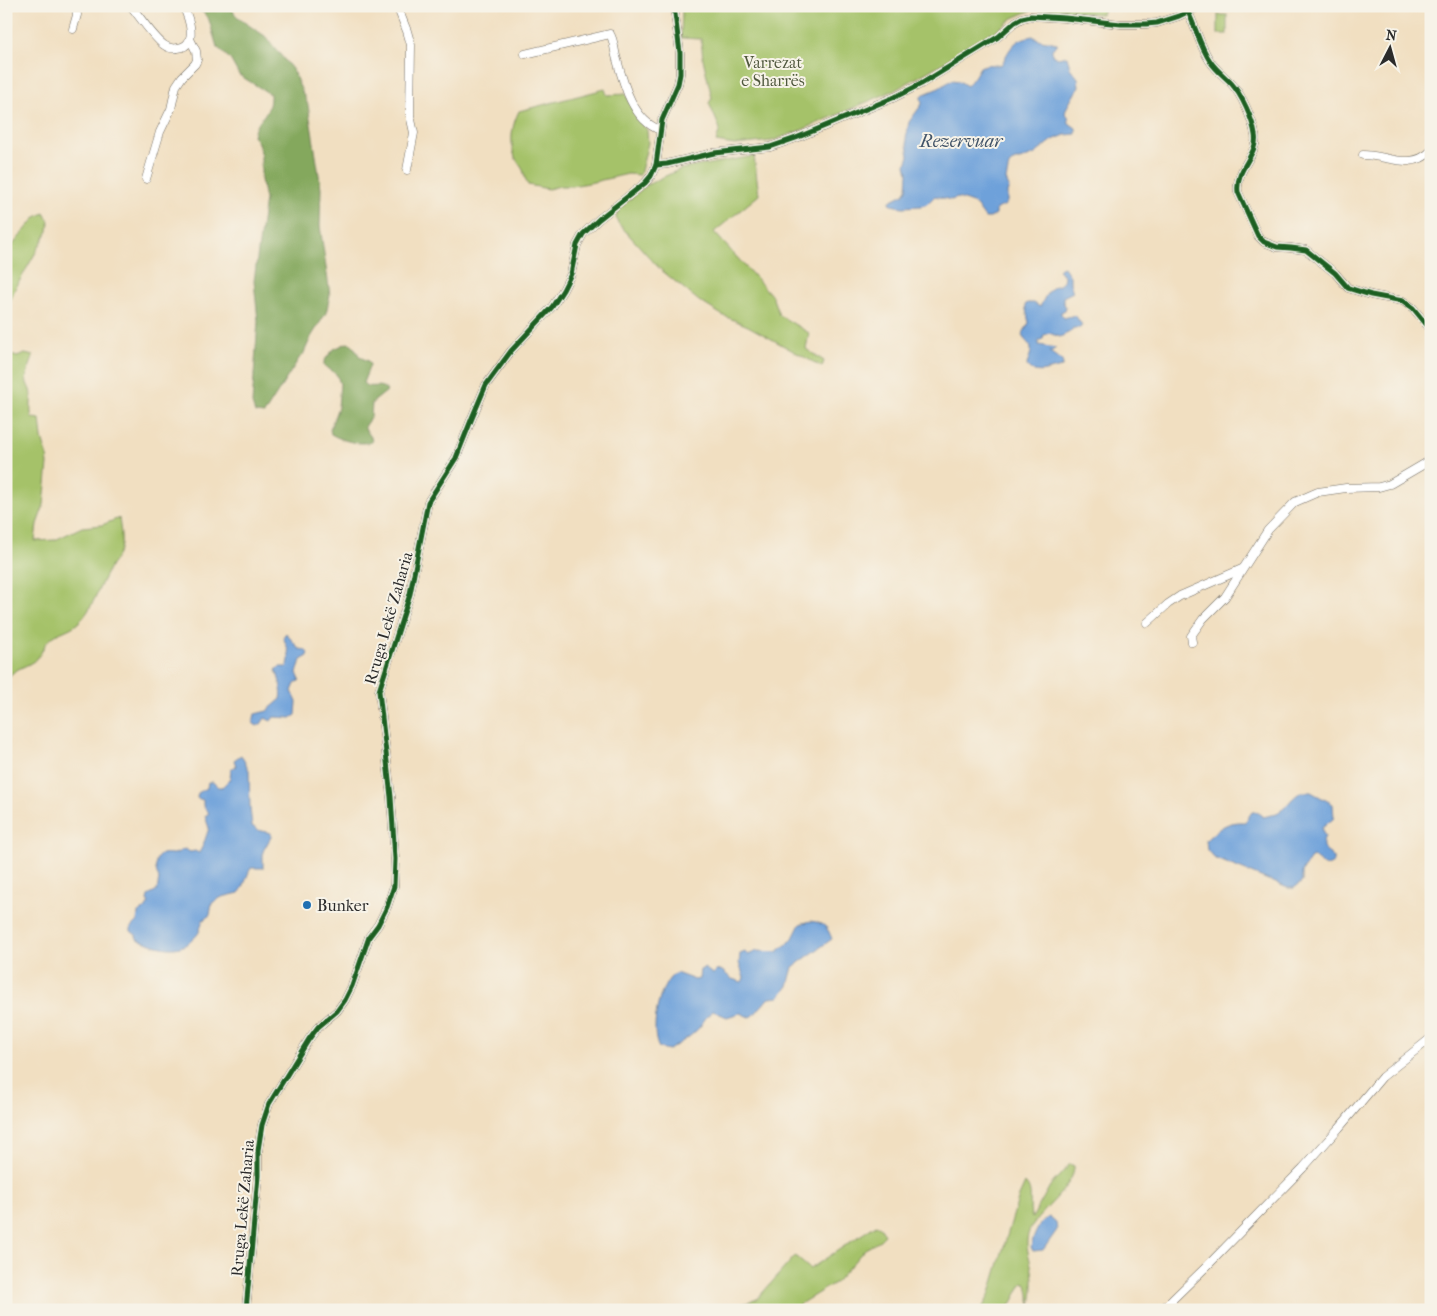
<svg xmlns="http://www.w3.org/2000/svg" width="1437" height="1316" viewBox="0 0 1437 1316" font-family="'IM FELL French Canon',serif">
<rect width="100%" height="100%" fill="#f7f3e8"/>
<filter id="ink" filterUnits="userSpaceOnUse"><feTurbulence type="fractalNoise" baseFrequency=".02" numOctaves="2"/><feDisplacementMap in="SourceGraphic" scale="10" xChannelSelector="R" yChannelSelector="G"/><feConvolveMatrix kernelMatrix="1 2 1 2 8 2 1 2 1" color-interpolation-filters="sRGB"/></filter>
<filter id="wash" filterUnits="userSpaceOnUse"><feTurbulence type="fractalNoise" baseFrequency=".0096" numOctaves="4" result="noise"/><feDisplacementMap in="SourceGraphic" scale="20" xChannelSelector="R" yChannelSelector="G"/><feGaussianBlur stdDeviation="1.12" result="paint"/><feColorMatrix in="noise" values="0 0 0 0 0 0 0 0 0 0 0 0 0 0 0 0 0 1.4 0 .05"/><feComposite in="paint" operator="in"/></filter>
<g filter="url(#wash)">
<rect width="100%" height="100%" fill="#f1dfc1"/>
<g fill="#a5c269" stroke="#68764a">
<polygon points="682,6 1105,6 1102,14 1032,10 1013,18 989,37 895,90 804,129 772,141 735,145 716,142 720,129 709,103 712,98 703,59 701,39 681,38"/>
<rect x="1218" y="15" width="9" height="19"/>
<path d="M 605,89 L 607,95 L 626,94 L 634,113 L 647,130 L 648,143 L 640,175 L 628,174 L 589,183 L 571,186 L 560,186 L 548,189 L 528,185 C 525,180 525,176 523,170 C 521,166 517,162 515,157 C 509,142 512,125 519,111 Z"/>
<polygon points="754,156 759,195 714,232 772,296 779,315 809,333 806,349 824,361 822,367 748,326 722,315 699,301 660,269 618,223 616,217 618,209 647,185 661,178 681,169"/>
<polygon points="44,213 49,221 48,231 15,289 6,310 6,253 36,217"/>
<path d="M 6,350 L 9,354 L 17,357 L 25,354 L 33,356 C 32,363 28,369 27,375 C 25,381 28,385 30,390 C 33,400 29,408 32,418 L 40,419 L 42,438 L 47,455 L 48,464 L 44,505 L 37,524 L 35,541 L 55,540 L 82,527 L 102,525 L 119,518 C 120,527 122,536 121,545 C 119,557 110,565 105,576 C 97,591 92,610 79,622 C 70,631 58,631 49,640 C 42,646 42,656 34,661 C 24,668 12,669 6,681 Z"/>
<path d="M 1070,1164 L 1074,1166 C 1076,1185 1039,1212 1030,1229 C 1023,1244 1030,1256 1032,1270 C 1034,1282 1033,1294 1031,1305 L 1027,1284 L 1023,1282 L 1008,1310 L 981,1310 L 989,1296 L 1019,1196 L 1025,1183 C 1035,1192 1027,1207 1032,1218 L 1050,1186 Z"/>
<polygon points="876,1225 880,1227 885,1235 878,1242 865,1249 836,1282 800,1304 795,1310 727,1310 757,1299 795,1256 810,1269"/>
</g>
<g fill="#84a85d" stroke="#586a44">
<path d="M 192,6 L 231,6 L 234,13 L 241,20 L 265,36 L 292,69 L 308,105 L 321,188 L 320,226 L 330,295 L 326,313 L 311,337 L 303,355 L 300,357 L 264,414 L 255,413 L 252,404 L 258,321 L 254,281 L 265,199 L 261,180 L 261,152 L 258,143 L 253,135 C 257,116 271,117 270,94 L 239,75 L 230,59 L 217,47 L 209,20 L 203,12 Z"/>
<path d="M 347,343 L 352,344 L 360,357 L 368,361 L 370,365 L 363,383 C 370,391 381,381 387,391 L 372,403 L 371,417 L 365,425 L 365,429 L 371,437 L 372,442 C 358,445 343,441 331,434 L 330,429 L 338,407 L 340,384 L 337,375 L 324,365 L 324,361 L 334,349 Z"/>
</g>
<g fill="#6ea1da" stroke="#4c6682">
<path d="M 1033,36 C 1040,42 1050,40 1058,44 L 1052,49 L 1052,55 L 1058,58 L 1067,56 L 1070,68 L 1078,78 L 1079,86 L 1067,107 L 1065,113 L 1068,116 L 1069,123 L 1076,128 L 1076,134 L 1065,135 L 1053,140 L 1035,154 L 1020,160 L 1015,160 L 1009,165 L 1006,180 L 1009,187 L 1007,193 L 1007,202 L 1004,206 L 996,209 L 996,215 L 990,218 L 985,218 L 975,204 L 958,198 L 951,200 L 935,196 L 927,204 L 921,206 L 903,207 L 891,205 L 890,201 L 904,194 L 907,189 L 908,173 L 906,164 L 909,156 L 906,138 L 909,122 L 922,104 L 921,97 L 922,95 L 939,88 L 952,80 L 959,81 L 967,86 L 974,77 L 980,67 C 990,62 995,67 1002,64 C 1010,48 1014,39 1033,36 Z"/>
<path d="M 1064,267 L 1070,276 L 1070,283 L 1073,292 L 1063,297 L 1063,302 L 1066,307 L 1065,310 L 1061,312 L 1061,314 L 1064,318 L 1075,315 L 1082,325 L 1080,328 L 1073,328 L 1070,332 L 1060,337 L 1049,333 L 1044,335 L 1042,340 L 1039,340 L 1039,345 L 1056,348 L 1050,352 L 1062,361 L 1063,364 L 1062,367 C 1050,369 1036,377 1027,366 C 1027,360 1032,354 1031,349 C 1031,344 1024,341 1022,335 L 1029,323 L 1025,305 L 1027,303 L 1034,303 L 1040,307 C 1043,301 1047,292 1051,289 C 1058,283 1063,288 1064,275 L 1058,270 L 1060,268 Z"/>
<path d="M 286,633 L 299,649 L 306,650 L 308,654 L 308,656 L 301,660 L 297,673 L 300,680 L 295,684 L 292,691 L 297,702 L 296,715 L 291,718 L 274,717 L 271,721 L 265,718 L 261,724 L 257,726 L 253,723 L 255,714 L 267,711 L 281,699 C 283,692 279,677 276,670 L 279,667 L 287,667 C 292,657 287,646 283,637 Z"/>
<path d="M 241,755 L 249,770 L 250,808 L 252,826 L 258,830 L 271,833 L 271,837 L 263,851 L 263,868 L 251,868 C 246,876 245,887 239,893 L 222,897 L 212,903 L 210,915 L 203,920 C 201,924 201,928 199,932 C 197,936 194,938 191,941 C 174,955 155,945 137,939 L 136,935 L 131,931 L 131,927 L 137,921 L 138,913 L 145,909 L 149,903 L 147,900 L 148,896 L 157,891 L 159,879 C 156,872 152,858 162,854 C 166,853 170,854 174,854 C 178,853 181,850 185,849 L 190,852 L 195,851 L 199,853 C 204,845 206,836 209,828 L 205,816 L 209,813 L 203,806 L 203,800 L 197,798 L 198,793 L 207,788 L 208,782 L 213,782 L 218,787 L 222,787 L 230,779 L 231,770 L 236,766 L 234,760 Z"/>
<path d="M 1301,792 L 1311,792 L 1333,804 L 1334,818 L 1322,828 L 1322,831 L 1325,836 C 1319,852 1326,849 1334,858 L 1334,862 C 1324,871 1321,861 1313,857 L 1310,859 L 1302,872 L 1302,882 L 1294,888 L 1288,888 L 1214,858 L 1207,850 L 1206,840 C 1219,828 1227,821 1245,822 L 1252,812 L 1257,812 L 1263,817 C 1289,812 1284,803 1301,792 Z"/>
<path d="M 811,921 C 824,923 827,926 832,939 L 793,967 L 788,986 L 779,997 L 770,998 L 766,1001 L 753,1016 L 749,1017 L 740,1013 L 727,1017 L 713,1011 C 705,1016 703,1024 697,1030 C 689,1038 678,1044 669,1050 L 659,1048 C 649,1031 659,982 676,973 L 695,980 L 699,979 L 700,970 L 704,968 L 713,974 L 716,971 L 721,970 L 732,979 L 742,982 L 744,978 L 739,963 L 740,954 L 745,952 L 748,955 L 757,951 L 777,952 L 792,940 L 800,924 Z"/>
<path d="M 1049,1217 L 1056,1223 L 1057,1230 L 1043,1250 L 1033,1251 L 1031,1247 C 1033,1237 1039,1222 1049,1217 Z"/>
</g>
</g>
<g filter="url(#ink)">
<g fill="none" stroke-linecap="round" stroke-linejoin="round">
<defs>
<g id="minor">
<path d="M 131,6 C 139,16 154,38 164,45 C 168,48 173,49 178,48 C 199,46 189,18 183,6"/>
<polyline points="397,6 407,31 411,45 410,115 414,133 407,170"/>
<path d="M 1188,12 C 1196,28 1200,46 1210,61 C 1216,70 1224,76 1231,83 C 1242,95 1253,120 1255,135 C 1259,155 1235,168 1238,192 L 1258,236 L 1264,242 L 1277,247 L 1291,248 L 1306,250 L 1335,273 L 1348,288 L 1371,295 L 1403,301 L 1413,308 L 1431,330"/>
<polyline points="73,29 77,15 76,6"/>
<path d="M 525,54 L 610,34 C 614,40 614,49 616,56 C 623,82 632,120 660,130"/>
<path d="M 1363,155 C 1387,155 1411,171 1431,151"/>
<polyline points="656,165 667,164 714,153 770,147 796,138 895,97 921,84 998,37 1015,22 1022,18 1031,16 1065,18 1121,24 1146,24 1157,23 1179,16 1200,6"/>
<polyline points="146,179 160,132 171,109 176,86 182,77 195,64 197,60 196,51 190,39"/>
<polyline points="1147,623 1168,604 1180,596 1242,569"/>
<polyline points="1192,642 1191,636 1203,619 1225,597 1268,530 1295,502 1318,492 1346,488 1379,487 1390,484 1431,460"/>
<polyline points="246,1310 258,1176 258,1150 262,1125 269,1104 309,1039 318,1027 337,1011 345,1000 352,986 369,937 378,925 387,907 394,886 395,859 391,797 379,691 410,594 428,502 456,458 472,418 486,385 511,351 552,307 563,290 571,274 577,245 583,234 599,219 645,183 651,176 656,165 662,120 678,84 680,74 680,53 674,6"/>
<polyline points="1161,1310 1170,1302 1208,1265 1303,1168 1339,1128 1382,1077 1431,1038"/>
</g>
</defs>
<use href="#minor" stroke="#706a60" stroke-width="9"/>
<use href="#minor" stroke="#fff" stroke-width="8"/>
<defs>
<g id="cycleway">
<path d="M 1188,12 C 1196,28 1200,46 1210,61 C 1216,70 1224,76 1231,83 C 1242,95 1253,120 1255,135 C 1259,155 1235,168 1238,192 L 1258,236 L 1264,242 L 1277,247 L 1291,248 L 1306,250 L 1335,273 L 1348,288 L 1371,295 L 1403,301 L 1413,308 L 1431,330"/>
<polyline points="656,165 667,164 714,153 770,147 796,138 895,97 921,84 998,37 1015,22 1022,18 1031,16 1065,18 1121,24 1146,24 1157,23 1179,16 1200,6"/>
<polyline points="246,1310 258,1176 258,1150 262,1125 269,1104 309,1039 318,1027 337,1011 345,1000 352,986 369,937 378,925 387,907 394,886 395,859 391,797 379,691 410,594 428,502 456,458 472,418 486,385 511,351 552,307 563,290 571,274 577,245 583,234 599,219 645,183 651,176 656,165 662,120 678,84 680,74 680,53 674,6"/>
</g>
</defs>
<use href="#cycleway" stroke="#f7f3e8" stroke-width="8"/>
<use href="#cycleway" stroke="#1b5e20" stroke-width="5"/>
</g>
</g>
<circle fill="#1f6fb2" stroke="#f7f3e8" stroke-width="2" cx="307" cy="905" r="5"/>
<g text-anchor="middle" stroke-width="4" stroke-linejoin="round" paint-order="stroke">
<g font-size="16" fill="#50583e" stroke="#f7f3e8">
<text x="773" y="68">Varrezat<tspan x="773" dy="18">e Sharrës</tspan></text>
</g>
<g font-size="16" fill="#2b2b2b" stroke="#f7f3e8">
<text transform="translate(388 618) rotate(-74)" y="6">Rruga Lekë Zaharia</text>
<text transform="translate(242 1208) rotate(-85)" y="6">Rruga Lekë Zaharia</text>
</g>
<g font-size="16" fill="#2b2b2b" stroke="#f7f3e8" text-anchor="start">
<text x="317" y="911">Bunker</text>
</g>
<g font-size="18" font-style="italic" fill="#425468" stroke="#f7f3e8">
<text x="961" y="147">Rezervuar</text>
</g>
</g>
<rect width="1437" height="1316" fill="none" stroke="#f7f3e8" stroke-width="25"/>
<g transform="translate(1390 48) rotate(6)" stroke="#f7f3e8" stroke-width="4" paint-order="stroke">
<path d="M0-4L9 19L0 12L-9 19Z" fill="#2b2b2b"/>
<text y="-8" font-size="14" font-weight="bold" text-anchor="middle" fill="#2b2b2b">N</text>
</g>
</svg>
